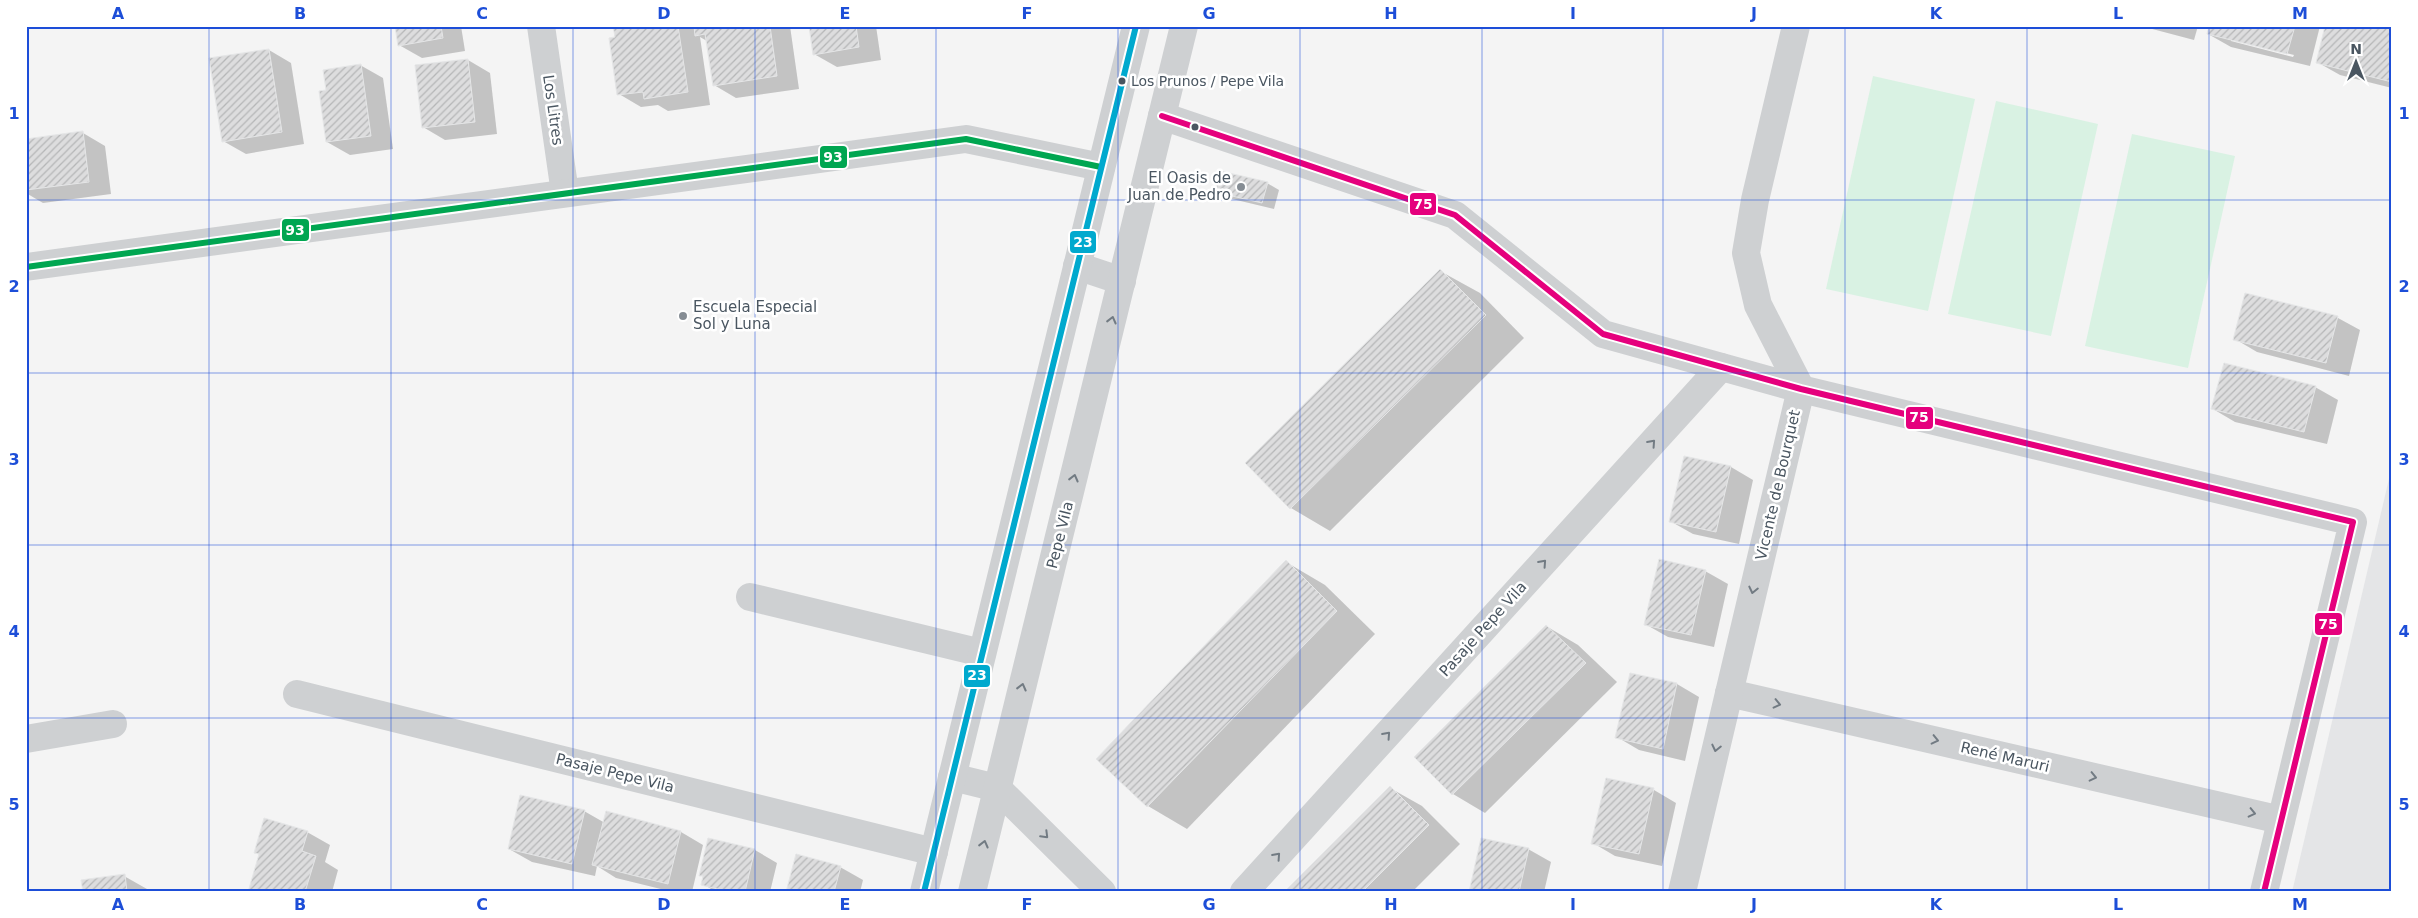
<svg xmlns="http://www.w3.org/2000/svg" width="2418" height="918" viewBox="0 0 2418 918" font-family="'DejaVu Sans',sans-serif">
<defs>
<pattern id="building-hatch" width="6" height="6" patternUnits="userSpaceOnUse" patternTransform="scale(1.25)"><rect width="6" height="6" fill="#ddddde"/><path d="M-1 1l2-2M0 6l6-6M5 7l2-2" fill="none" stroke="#b5b6b7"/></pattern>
</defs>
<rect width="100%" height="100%" fill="#f4f4f4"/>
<polygon fill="#e4e5e7" points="2392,466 2392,892 2292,892"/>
<g fill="#d9f2e3">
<polygon points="1873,76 1975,99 1928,311 1826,289"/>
<polygon points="1996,101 2098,124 2051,336 1948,314"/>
<polygon points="2132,134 2235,156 2188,368 2085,346"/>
</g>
<g fill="#0003" fill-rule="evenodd">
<polygon points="396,26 461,26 465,51 422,58 399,45"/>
<polygon points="614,26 790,26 799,89 736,98 714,85 707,41 700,37 710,105 668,111 658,105 641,107 619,94"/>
<polygon points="810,26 876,26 881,60 837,67 814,54"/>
<polygon points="2141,26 2198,26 2194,40"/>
<path d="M 2210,26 L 2320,26 L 2310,66 L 2231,47 L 2208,34 ZM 2231,39 L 2294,55 L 2293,57 L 2231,41 Z"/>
<polygon points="2392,26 2392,88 2340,75 2317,62"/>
<polygon points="269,50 291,63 304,144 246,154 223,141"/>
<polygon points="468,60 490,73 497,134 445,140 423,127"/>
<polygon points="360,65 383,78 393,149 350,155 327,142 327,91"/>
<polygon points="83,133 105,146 111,194 43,203 26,193 26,140"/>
<polygon points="1267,183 1279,190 1274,209 1228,198 1216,192"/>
<polygon points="1440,271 1480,293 1524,338 1330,531 1291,508 1247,463"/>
<polygon points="2338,318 2360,330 2349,376 2257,352 2235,339"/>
<polygon points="2315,387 2338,400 2327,444 2235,422 2213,409"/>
<polygon points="1685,457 1731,467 1753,480 1739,544 1693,534 1670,521"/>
<polygon points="1286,562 1325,585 1375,634 1187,829 1148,806 1097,759"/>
<polygon points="1705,571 1728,584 1714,647 1668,637 1645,624"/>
<polygon points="1546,626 1578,645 1617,682 1485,813 1453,794 1415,757"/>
<polygon points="1631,674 1677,684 1699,697 1685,761 1639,750 1617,737"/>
<polygon points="1390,788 1422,806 1460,844 1412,892 1286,892"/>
<polygon points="1654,790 1676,803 1662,866 1615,856 1593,843"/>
<polygon points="584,811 605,823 607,813 681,832 703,845 692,892 673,892 616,878 597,866 595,876 532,862 509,849"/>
<polygon points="307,832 330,845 325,862 338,870 332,892 249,892 260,855 255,852"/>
<polygon points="1528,849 1551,862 1544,892 1470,892"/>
<polygon points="755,850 777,863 770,892 716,892 703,884 704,877 700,875"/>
<polygon points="840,867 863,880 860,892 787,892"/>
<polygon points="124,876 147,889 147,892 84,892"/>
</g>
<g fill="url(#building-hatch)" stroke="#e5e6e7">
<polygon points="395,26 441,26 443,38 398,46"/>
<polygon points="613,26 678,26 688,92 644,99 643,92 617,95 609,38 615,37"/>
<polygon points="694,26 770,26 777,76 713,86 705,34 695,36"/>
<polygon points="809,26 856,26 859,47 813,55"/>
<polygon points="2209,26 2295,26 2287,54 2207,34"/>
<polygon points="2325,26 2392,26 2392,82 2316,63"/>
<polygon points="269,49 282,132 222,142 209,58"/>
<polygon points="468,59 475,122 422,128 415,65"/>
<polygon points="361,64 371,136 326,142 319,91 326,90 323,70"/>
<polygon points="83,131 89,182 26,190 26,139"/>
<polygon points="1220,171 1268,182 1262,203 1215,192"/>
<polygon points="1440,269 1486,315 1290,509 1245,463"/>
<polygon points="2245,293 2338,316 2326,363 2233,340"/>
<polygon points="2224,363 2316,386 2304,432 2211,409"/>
<polygon points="1684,456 1731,466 1716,532 1669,522"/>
<polygon points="1659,559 1706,570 1691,635 1644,625"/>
<polygon points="1286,560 1337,611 1147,807 1096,759"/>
<polygon points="1546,625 1586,663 1452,795 1414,757"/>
<polygon points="1630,673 1677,683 1663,749 1615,738"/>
<polygon points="1606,778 1654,788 1639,854 1591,844"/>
<polygon points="1390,786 1429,825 1362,892 1284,892"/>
<polygon points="520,795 585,810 572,864 508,849"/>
<polygon points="606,811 681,831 668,884 592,865"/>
<polygon points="264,818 308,831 302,851 316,856 305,892 248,892 259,854 254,853"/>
<polygon points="708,838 755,849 745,892 730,892 701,885 703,876 699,876"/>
<polygon points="1481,838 1529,848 1519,892 1469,892"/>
<polygon points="796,854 841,866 834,892 786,892"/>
<polygon points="125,874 127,892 83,892 81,880"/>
</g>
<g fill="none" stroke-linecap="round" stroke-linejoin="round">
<g stroke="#ced0d2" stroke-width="28">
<polyline points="541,26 565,193"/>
<polyline points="1162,116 1455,215 1603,334 1801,389 2353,522 2264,892"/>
<polyline points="1077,266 1122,281"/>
<polyline points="26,267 966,139 1101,167"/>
<polyline points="750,597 982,653"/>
<polyline points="1729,693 2281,820"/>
<polyline points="297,694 934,852"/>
<polyline points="26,739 113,724"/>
<polyline points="952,777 997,788 1102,892"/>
<polyline points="924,892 1136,26"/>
<polyline points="972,892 1184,26"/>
<polyline points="1244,892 1721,367"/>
<polyline points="1682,892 1801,389 1758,305 1746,253 1755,200 1796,26"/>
</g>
<defs>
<polyline id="bus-1" points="1162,116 1455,215 1603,334 1801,389 2353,522 2264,892"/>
<polyline id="bus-2" points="26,267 966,139 1101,167"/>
<polyline id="bus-3" points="924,892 1136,26"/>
</defs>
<use href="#bus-1" stroke="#fff" stroke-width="10"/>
<use href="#bus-2" stroke="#fff" stroke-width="10"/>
<use href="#bus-3" stroke="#fff" stroke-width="10"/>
<use href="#bus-1" stroke="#e5007d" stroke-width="6"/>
<use href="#bus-2" stroke="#00a651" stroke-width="6"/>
<use href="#bus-3" stroke="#00a9ce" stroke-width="6"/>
</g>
<defs><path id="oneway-chevron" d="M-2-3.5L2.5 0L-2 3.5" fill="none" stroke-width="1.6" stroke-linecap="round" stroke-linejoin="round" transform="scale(1.25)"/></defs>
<g stroke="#727b83">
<use href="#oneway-chevron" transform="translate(1112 320) rotate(-76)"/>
<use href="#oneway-chevron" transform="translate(1652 443) rotate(-48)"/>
<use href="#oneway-chevron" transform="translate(1074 478) rotate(-76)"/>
<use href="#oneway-chevron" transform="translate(1543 563) rotate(-48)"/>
<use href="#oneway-chevron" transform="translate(1753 590) rotate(103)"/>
<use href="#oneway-chevron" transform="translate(1022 687) rotate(-76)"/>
<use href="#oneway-chevron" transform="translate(1777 704) rotate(13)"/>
<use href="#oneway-chevron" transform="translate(1387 735) rotate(-48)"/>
<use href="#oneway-chevron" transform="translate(1935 740) rotate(13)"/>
<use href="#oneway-chevron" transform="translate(1716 748) rotate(103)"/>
<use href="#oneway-chevron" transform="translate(2093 777) rotate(13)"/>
<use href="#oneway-chevron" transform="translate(2252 813) rotate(13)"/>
<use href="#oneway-chevron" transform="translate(1045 835) rotate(45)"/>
<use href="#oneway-chevron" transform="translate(984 844) rotate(-76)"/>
<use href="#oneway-chevron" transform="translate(1277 856) rotate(-48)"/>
</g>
<path fill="none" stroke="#1d4ed8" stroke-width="1" stroke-opacity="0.55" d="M 209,26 L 209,892M 391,26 L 391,892M 573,26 L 573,892M 755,26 L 755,892M 936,26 L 936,892M 1118,26 L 1118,892M 1300,26 L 1300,892M 1482,26 L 1482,892M 1663,26 L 1663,892M 1845,26 L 1845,892M 2027,26 L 2027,892M 2209,26 L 2209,892M 26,200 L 2392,200M 26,373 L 2392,373M 26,545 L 2392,545M 26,718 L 2392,718"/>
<g fill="#4a5661" stroke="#fff" stroke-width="2">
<circle cx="1122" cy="81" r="4.5"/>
<circle cx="1195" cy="127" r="4.5"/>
</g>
<g fill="#868d94" stroke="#fff" stroke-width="2">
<circle cx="1241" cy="187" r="5"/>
<circle cx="683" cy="316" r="5"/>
</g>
<g text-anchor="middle" stroke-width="5" stroke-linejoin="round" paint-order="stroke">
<g font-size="14" fill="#4a5661" stroke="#fff" text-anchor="start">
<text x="1131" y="86">Los Prunos / Pepe Vila</text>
</g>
<g font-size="15" fill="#4a5661" stroke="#fff">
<text transform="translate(553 110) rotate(82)" y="5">Los Litres</text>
<text transform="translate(1778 485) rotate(-77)" y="5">Vicente de Bourquet</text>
<text transform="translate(1060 535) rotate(-76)" y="5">Pepe Vila</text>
<text transform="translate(1483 629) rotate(-48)" y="5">Pasaje Pepe Vila</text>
<text transform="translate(2005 757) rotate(13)" y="5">René Maruri</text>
<text transform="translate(615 773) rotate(14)" y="5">Pasaje Pepe Vila</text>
</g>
<g font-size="15" fill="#4a5661" stroke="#fff" text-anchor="end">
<text x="1231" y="183">El Oasis de<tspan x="1231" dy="17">Juan de Pedro</tspan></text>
<text x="693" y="312" text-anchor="start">Escuela Especial<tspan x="693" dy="17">Sol y Luna</tspan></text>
</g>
</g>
<g stroke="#fff" stroke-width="2">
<rect x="819" y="145" width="29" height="24" rx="5" fill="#00a651"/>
<rect x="1409" y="192" width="28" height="24" rx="5" fill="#e5007d"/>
<rect x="281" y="218" width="29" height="24" rx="5" fill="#00a651"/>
<rect x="1069" y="230" width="28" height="24" rx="5" fill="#00a9ce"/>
<rect x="1905" y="406" width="29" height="24" rx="5" fill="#e5007d"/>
<rect x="2314" y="612" width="29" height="24" rx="5" fill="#e5007d"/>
<rect x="963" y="664" width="28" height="24" rx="5" fill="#00a9ce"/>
</g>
<g font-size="14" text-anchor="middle" font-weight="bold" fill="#fff">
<text x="833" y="162">93</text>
<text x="1423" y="209">75</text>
<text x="295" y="235">93</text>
<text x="1083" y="247">23</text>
<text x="1919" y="422">75</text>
<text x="2328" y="629">75</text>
<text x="977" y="680">23</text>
</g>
<rect width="2418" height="918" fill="none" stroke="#ffffff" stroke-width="55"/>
<g transform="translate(2356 62)" stroke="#ffffff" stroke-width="4" paint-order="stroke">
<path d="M0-4L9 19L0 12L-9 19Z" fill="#4a5661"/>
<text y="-8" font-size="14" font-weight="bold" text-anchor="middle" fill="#4a5661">N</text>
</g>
<rect x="28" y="28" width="2362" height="862" fill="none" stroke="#1d4ed8" stroke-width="2"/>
<g font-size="16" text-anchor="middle" font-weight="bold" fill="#1d4ed8">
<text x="118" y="19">A</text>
<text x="300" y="19">B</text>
<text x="482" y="19">C</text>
<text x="664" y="19">D</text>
<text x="845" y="19">E</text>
<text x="1027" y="19">F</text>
<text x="1209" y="19">G</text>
<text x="1391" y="19">H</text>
<text x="1573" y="19">I</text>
<text x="1754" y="19">J</text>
<text x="1936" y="19">K</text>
<text x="2118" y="19">L</text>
<text x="2300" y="19">M</text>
<text x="14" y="119">1</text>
<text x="2404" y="119">1</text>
<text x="14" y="292">2</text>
<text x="2404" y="292">2</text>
<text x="14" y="465">3</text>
<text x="2404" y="465">3</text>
<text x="14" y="637">4</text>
<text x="2404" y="637">4</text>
<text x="14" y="810">5</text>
<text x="2404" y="810">5</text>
<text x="118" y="910">A</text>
<text x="300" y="910">B</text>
<text x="482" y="910">C</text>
<text x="664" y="910">D</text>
<text x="845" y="910">E</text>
<text x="1027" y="910">F</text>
<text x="1209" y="910">G</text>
<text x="1391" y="910">H</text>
<text x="1573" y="910">I</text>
<text x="1754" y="910">J</text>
<text x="1936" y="910">K</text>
<text x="2118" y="910">L</text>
<text x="2300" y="910">M</text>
</g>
</svg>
